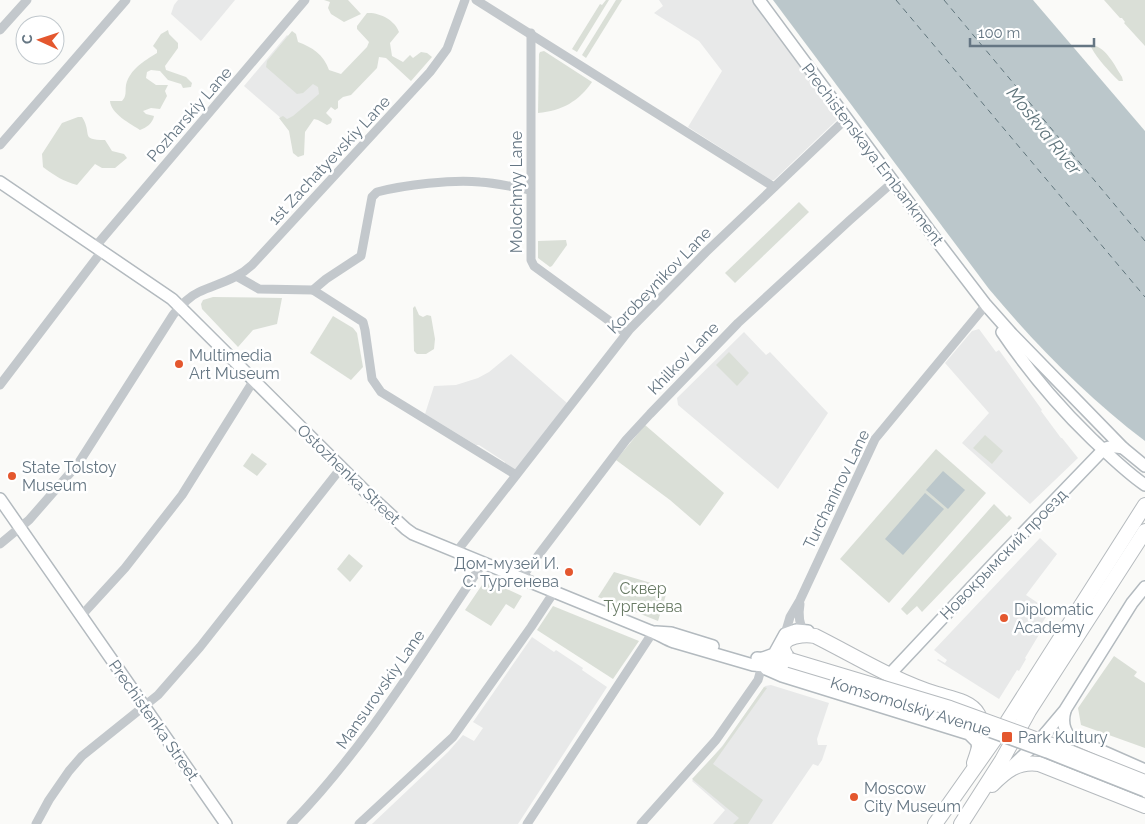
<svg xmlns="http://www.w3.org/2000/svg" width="1145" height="824" viewBox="0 0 1145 824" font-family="Raleway,sans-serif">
<rect width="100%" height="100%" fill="#fafaf8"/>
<g fill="#e8e9e9">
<polygon points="178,0 235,0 201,41 171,14 174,5"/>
<polygon points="659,0 752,0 837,114 838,119 774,180 771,180 688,127 722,71 699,41 654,13 663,6"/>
<polygon points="287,35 340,83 297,132 244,86"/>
<polygon points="979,329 996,352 999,350 1042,410 1041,411 1061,438 1062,438 1078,458 1030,504 962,443 989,413 945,363 972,331"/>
<polygon points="744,332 766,355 770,352 828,413 778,489 678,405 677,398"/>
<polygon points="511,354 567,403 517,469 515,470 505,465 505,462 479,445 476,445 425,414 434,386 456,385 478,378 489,372"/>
<polygon points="1040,538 1057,554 1026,595 1050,611 1040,626 1043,628 1025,658 1026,659 1019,671 1017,670 999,699 937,660 938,659 945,663 947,660 934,650"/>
<polygon points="532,637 554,652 556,650 583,668 582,670 607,687 518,824 372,824 448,752 463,735 474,741 483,728 473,722"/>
<polygon points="771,685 829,703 817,739 818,745 827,745 822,760 818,766 813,764 772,824 713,824 725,810 692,781 723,745 765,686"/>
</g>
<g fill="#dadfd7">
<polygon points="324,0 348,0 361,14 344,22 331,14 328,8 330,2"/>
<polygon points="606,0 609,0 577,52 572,49 600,4 602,5"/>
<polygon points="616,0 622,0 586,58 582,55"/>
<polygon points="1104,0 1145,0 1145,46 1124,23 1125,22 1122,18 1120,18"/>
<path d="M 367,13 C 379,12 395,20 399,32 L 390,43 L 392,56 L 403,62 L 410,55 L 413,58 L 421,52 L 427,53 L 432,57 L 411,81 L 386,58 L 379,57 L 377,68 L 351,95 L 343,97 L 338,101 L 338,108 L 335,110 L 331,107 L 326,113 L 332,119 L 331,123 L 327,125 L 318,120 L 314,119 L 305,132 L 304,155 L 298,157 L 293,153 L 289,131 L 279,118 L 283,116 L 287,119 L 293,116 L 319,94 L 318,87 L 313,84 L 303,93 L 297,94 L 266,67 L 267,61 L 292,31 L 296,34 L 298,42 C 312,47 324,55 329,70 L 341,74 L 367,47 L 369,42 L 357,29 L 357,26 Z"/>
<path d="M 168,30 L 169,34 L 178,43 L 178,48 L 165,66 L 166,70 L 186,77 L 192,83 L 191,87 L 183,88 L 181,84 L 168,80 L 160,71 L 151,70 L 147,72 L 146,78 L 156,85 L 168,85 L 165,91 L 167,96 L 160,109 L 151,108 L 143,111 L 146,114 L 154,116 C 153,123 146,128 140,130 C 131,124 111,114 110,101 L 122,101 C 127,96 125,91 126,85 C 130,69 144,61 157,53 L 157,50 L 153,46 L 161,34 Z"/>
<path d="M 1092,45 C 1106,47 1115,66 1122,77 L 1123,81 L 1119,81 C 1108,70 1098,60 1091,47 Z"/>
<path d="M 544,51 L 592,82 C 579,101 562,111 538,113 L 539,54 L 540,52 Z"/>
<path d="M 78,117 L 82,117 C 93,134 79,140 105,140 L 112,151 L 124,154 L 127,158 L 115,168 L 102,168 L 95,164 L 77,185 C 63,181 55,176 43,167 L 42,154 L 62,123 Z"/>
<polygon points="799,202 809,212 735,283 725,273"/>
<polygon points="566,240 567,245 552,266 550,267 538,258 538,241"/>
<polygon points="213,297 282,298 277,324 253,330 238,347 202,309 201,304 203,300"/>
<polygon points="415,306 419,315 423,317 427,315 431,316 435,339 434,349 426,354 417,354 414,351 413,308"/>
<polygon points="333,316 353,328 357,333 363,367 351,380 310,353"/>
<polygon points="729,352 749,373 737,386 716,365"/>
<polygon points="645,425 724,493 700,526 670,500 616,460"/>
<polygon points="985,435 1003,451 992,464 973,448"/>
<polygon points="936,449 986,493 889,603 840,559"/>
<polygon points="252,453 267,464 257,476 243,466"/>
<polygon points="994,504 1007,517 1009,515 1012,518 922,612 917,606 907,615 901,609"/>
<polygon points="349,554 363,566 350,582 337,569"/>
<polygon points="614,572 668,588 658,621 598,597"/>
<polygon points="486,579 522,596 514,609 506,604 491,626 465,610"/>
<polygon points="553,606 639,641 613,679 537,630"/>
<polygon points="1114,656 1137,672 1134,676 1145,683 1145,748 1081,725 1078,708"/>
<polygon points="764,687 767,688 713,764 763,800 748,824 733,824 739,818 692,779 722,747"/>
</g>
<g fill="#bbc7cb">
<path d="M 773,0 L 1033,0 L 1145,131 L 1145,441 C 1087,397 1036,345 989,289 Z"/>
<polygon points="943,471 965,490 948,509 926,490"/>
<polygon points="925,493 944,509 903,555 885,539"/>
</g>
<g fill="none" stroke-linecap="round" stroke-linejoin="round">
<g stroke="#60757c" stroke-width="1" stroke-dasharray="6 5" stroke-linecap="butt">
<polyline points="896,0 1145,297"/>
<polyline points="944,0 1145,241"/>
</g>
<defs>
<g id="secondary">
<polyline points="759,0 937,241 986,305 1010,332 1123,448 1145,466"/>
<path d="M 0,182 L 172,299 L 367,493 L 406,529 L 413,534 C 492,567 571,598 650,631 C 659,634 665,639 674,642 L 753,665 L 788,668 L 948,716"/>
<path d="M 1002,332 C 1029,372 1058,406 1092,439 C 1109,455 1126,472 1145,485"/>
<polyline points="0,499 226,824"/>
<polyline points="656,632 671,633 713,646"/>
<polyline points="757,658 790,660"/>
<polyline points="763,658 774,654 785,634 796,630 808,631"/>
<polyline points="766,669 782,676 969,734 977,742 978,751"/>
<path d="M 890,674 L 998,559 L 1103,450 C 1109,445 1116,447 1123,448"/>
<path d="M 1065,711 C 1062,721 1063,729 1070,737 L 1145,770"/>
<polyline points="1011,767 1038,742 1065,710 1132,603 1145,587"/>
</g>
<g id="primary">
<path d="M 790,660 C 770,639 799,633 815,636 C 855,656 895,681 937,694 C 950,698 971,701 978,714 C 986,728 979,749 974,763"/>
<path d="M 992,785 C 1006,771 1018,761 1039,764 L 1145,806"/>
<polyline points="935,824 1007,722 1145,505"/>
<polyline points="961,824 1002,760 1029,711 1145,531"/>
</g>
</defs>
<use href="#secondary" stroke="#b3babf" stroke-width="14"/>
<use href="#primary" stroke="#b5babe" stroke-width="16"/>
<g stroke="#c3c8cc" stroke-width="9">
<polyline points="476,0 774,187"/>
<polyline points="0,30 27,0"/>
<polyline points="531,33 531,260 534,266 626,333"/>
<polyline points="0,145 126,0"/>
<polyline points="95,247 305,0"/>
<path d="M 238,277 L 259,289 L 313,290 L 326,279 L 361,256 L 372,197 L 377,192 C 404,185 453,179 480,182 C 497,183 513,187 530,190"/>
<polyline points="313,290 363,322 365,330 372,379 381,392 516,475"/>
<polyline points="0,385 102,251"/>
<path d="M 0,544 L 29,520 L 78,464 L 173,315 C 181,306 188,297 199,292 C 219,283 236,280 252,265 L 430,72 L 447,49 L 465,0"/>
<polyline points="457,551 630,329 706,252 847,118"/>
<polyline points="521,578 626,440 650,414 738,323 850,220 893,182"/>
<path d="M 800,604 C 798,615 799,625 805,634"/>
<polyline points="81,616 125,568 182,495 254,380"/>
<polyline points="785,634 790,617 800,600 875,439 986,305"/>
<polyline points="36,824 49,800 69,771 82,756 158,695 200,647 341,468"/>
<path d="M 291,824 C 367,746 422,653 483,563"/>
<polyline points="359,824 453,737 531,627 554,592"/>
<polyline points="527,824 653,632"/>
<polyline points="641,824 716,740 758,680 762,666"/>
</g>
<use href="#secondary" stroke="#fff" stroke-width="11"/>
<use href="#primary" stroke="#fff" stroke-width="14"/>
<defs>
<polyline id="secondary-bridge" points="948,716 1047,752 1145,791"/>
<polyline id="primary-bridge" points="790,660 950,708 1049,744 1145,782"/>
</defs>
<use href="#secondary-bridge" stroke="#b3babf" stroke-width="14" stroke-linecap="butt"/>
<use href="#primary-bridge" stroke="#b5babe" stroke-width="16" stroke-linecap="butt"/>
<use href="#secondary-bridge" stroke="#fff" stroke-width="11"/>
<use href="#primary-bridge" stroke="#fff" stroke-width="14"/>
</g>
<g fill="#e4572e" stroke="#fff" stroke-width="2">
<circle cx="179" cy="364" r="5"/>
<circle cx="12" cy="476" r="5"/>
<circle cx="569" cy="572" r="5"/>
<circle cx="1004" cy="618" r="5"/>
<rect x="1001" y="731" width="12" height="12" rx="2.5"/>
<circle cx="854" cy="797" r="5"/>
</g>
<g text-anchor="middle" stroke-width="5" stroke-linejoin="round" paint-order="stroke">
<g font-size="16" fill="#657683" stroke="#fff">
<text transform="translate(189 114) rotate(-49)" y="6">Pozharskiy Lane</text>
<text transform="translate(873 154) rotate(53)" y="6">Prechistenskaya Embankment</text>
<text transform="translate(329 160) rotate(-47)" y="6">1st Zachatyevskiy Lane</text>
<text transform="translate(516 192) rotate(-90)" y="6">Molochnyy Lane</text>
<text transform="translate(659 280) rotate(-46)" y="6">Korobeynikov Lane</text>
<text transform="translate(683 358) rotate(-46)" y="6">Khilkov Lane</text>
<text transform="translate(349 474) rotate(44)" y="6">Ostozhenka Street</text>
<text transform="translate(836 489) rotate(-64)" y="6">Turchaninov Lane</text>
<text transform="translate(1003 554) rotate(-46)" y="6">Новокрымский проезд</text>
<text transform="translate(380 689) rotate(-55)" y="6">Mansurovskiy Lane</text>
<text transform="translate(911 706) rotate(17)" y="6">Komsomolskiy Avenue</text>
<text transform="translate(154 720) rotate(55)" y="6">Prechistenka Street</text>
</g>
<g font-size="16" fill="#657683" stroke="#fff" text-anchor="start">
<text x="189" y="361">Multimedia<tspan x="189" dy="18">Art Museum</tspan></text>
<text x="22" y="473">State Tolstoy<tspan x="22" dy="18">Museum</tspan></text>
<text x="559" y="569" text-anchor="end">Дом-музей И.<tspan x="559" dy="18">С. Тургенева</tspan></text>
<text x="1014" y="615">Diplomatic<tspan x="1014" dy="18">Academy</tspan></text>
<text x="1018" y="743">Park Kultury</text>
<text x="864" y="794">Moscow<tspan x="864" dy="18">City Museum</tspan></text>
</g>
<g font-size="16" fill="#687a64" stroke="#fff">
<text x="643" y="594">Сквер<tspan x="643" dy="18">Тургенева</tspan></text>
</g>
<g font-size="18" font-style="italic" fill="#60757c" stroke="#fff">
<text transform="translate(1044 131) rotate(51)" y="6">Moskva River</text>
</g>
</g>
<g transform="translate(40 40) rotate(273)"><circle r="24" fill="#ffffff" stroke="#c1c8cd"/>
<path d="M0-4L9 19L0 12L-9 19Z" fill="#e4572e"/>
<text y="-8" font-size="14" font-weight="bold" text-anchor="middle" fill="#657683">С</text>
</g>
<path d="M970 38v8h124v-8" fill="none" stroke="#657683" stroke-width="2.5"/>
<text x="978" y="38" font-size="15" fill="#657683" stroke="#ffffff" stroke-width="4" paint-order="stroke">100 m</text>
</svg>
